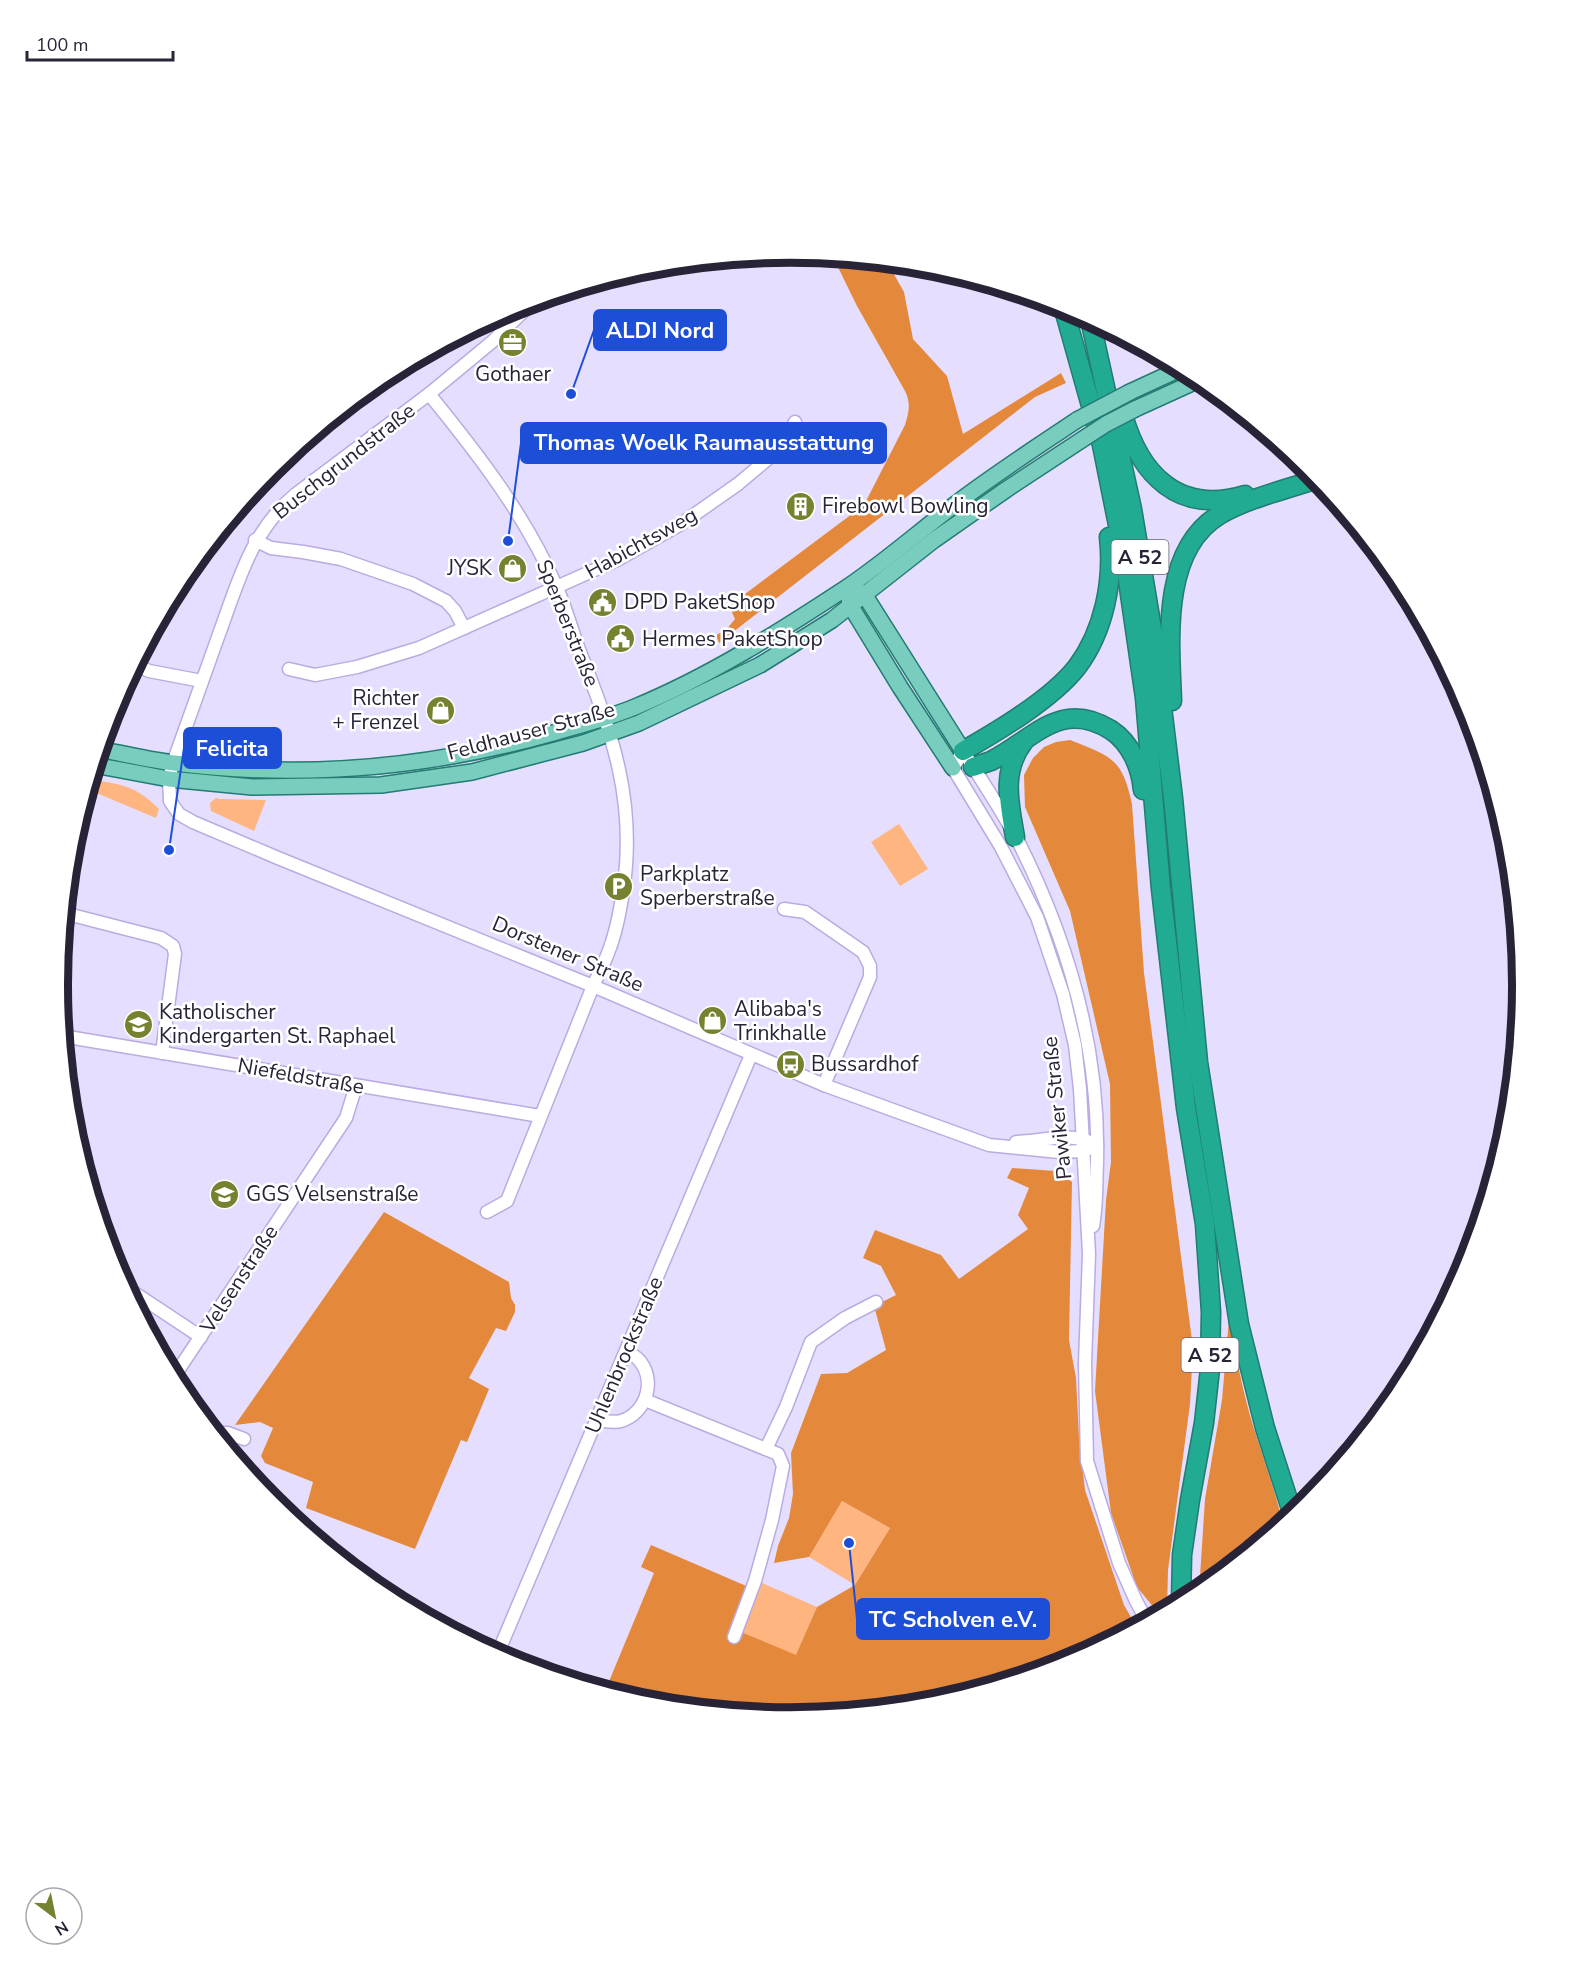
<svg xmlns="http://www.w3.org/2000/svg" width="1579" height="1970" viewBox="0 0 1579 1970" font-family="'Nunito Sans',sans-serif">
<rect width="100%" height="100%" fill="#e6deff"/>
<g fill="#feb57f">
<path d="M 90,779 C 122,785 135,785 159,809 L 156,818 L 87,789 Z"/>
<polygon points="216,798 221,799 266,800 254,831 211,811 210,803"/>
<polygon points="899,824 928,869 900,886 871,842"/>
<polygon points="842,1501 890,1528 855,1585 809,1557"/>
<polygon points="762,1583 817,1607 796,1656 741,1632"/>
</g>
<g fill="#e4883c">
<path d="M 833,257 L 887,262 L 904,292 L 913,339 L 947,376 L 963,434 L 1061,373 L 1066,383 L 1035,397 L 719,643 L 716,635 L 726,630 L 735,619 L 729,606 L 864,505 L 905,425 C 909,412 911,403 905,391 L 857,306 Z"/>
<path d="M 1070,740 C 1112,757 1122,758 1132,804 L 1144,973 L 1193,1348 L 1190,1404 L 1168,1570 L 1167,1610 L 1159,1614 L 1137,1587 L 1111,1513 L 1095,1391 L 1106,1200 L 1111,1162 L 1110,1084 L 1070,911 L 1025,807 L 1024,775 L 1033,758 L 1044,747 L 1056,742 Z"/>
<polygon points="1012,1168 1056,1171 1072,1182 1069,1340 1076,1378 1079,1438 1085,1490 1124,1605 1136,1626 1069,1662 932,1703 789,1717 646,1703 605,1691 654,1573 641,1567 651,1545 758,1591 741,1632 796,1655 817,1607 855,1585 890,1528 842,1501 809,1557 774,1563 778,1546 789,1518 793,1494 791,1453 821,1374 847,1373 886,1350 874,1306 896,1295 881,1266 863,1258 875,1230 941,1255 959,1279 1028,1229 1018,1215 1029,1188 1007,1178"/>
<polygon points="384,1212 509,1282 511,1298 515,1305 515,1312 506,1331 496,1328 469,1378 489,1389 467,1442 461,1440 415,1549 306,1508 313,1482 265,1463 261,1456 273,1428 260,1422 235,1425"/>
<path d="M 1229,1319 C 1236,1356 1243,1393 1254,1429 C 1264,1460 1275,1491 1283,1523 L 1199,1592 L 1205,1499 L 1222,1400 Z"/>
</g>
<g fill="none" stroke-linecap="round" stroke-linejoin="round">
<defs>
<g id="minor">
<path d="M 534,301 L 493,341 L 429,394 L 296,494 C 250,532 238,583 218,637 C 203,679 188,721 173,763 L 169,779 L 170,801 L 179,814 L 193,822 L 278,858 L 593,986 L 824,1085 L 989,1145 L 1059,1152 L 1084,1151 L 1097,1145"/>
<path d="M 429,394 C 478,454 526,516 557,588 C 566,608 572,631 580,652 C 612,733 637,802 623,891 C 620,912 616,933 608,953 C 604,964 598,975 593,986 L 507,1201 L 487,1212"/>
<polyline points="255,540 271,548 303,552 341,559 413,584 446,601 455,611 464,628"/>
<polyline points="134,664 149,671 202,681"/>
<polyline points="289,669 315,675 357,667 419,648 617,560 681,524 738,484 782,447 795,422"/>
<polyline points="953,768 1001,847 1037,917 1063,994 1075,1045 1080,1089 1089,1254 1085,1363 1087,1461 1119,1563 1136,1601 1147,1621"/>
<path d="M 953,768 L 963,751 C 981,779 1000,808 1016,837 C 1068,939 1100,1047 1097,1162 C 1096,1184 1097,1205 1093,1226"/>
<polyline points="784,909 805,912 863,952 870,966 870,977 824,1085"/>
<polyline points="64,913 161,938 173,946 175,954 162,1053"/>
<polyline points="62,1036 540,1116"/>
<path d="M 1016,1142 C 1040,1142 1067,1132 1090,1142"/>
<polyline points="124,1286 201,1337"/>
<polyline points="173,1378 346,1118 356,1086"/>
<polyline points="645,1400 778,1454 783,1466 772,1520 755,1581 734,1637"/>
<path d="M 598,1420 C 606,1421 613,1423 621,1421 C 647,1413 657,1379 638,1359 C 635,1356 630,1353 627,1351"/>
<polyline points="214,1433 228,1433 244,1439"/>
<polyline points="766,1449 786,1407 811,1342 845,1318 876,1302"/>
<polyline points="497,1655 751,1055"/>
</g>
<g id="major">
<polyline points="1130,392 1182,368"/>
<polyline points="1135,409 1201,379"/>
<polyline points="856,590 864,594 963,751"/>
<polyline points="849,597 850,605 900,687 953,768"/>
<path d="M 99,749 C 124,754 149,760 174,763 C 301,779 429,768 553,733 C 580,725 609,718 635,707 C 710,676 779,632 846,588 C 882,564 915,535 949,509 C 990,477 1034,449 1077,420"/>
<polyline points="94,765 169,779 252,787 381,785 472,772 583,743 639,723 760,665 832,620 934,540 1007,489 1083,439"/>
</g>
<g id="highway">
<polyline points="1063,306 1102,445 1125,560 1145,698 1161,889 1186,1108 1205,1224 1211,1312 1210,1369 1204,1423 1190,1500 1182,1555 1181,1602"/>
<polyline points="1090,319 1132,509 1154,641 1173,798 1198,1062 1239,1324 1265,1428 1293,1515"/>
<path d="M 1123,415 C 1140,475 1179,515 1245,495"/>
<path d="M 1172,701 C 1170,643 1160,551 1219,515 C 1248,498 1285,490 1317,479"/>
<path d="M 963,751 C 998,731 1052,699 1077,667 C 1104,631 1114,581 1109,537"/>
<path d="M 973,767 C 979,765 985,763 991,761 C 1033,740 1060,698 1111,730 C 1131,743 1141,768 1143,790"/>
<path d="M 1015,837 C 1009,803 1001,771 1024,741"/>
</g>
</defs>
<use href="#minor" stroke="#baabe0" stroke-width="15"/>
<use href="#major" stroke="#237b72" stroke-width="18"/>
<use href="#highway" stroke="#237b72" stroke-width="21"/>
<use href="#minor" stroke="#fff" stroke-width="12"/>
<use href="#major" stroke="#79cdbe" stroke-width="15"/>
<use href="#highway" stroke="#20ab92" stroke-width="18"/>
<defs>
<g id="major-bridge">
<polyline points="1077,420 1130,392"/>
<polyline points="1083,439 1106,424 1135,409"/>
</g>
</defs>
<use href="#major-bridge" stroke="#237b72" stroke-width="18" stroke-linecap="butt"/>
<use href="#major-bridge" stroke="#79cdbe" stroke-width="15"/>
</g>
<defs>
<symbol id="office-disc" viewBox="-11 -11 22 22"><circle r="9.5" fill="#76822f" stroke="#fff"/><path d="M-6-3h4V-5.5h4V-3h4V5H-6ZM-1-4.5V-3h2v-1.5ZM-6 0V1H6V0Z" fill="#fff"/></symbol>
<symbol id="building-disc" viewBox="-11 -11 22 22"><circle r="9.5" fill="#76822f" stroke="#fff"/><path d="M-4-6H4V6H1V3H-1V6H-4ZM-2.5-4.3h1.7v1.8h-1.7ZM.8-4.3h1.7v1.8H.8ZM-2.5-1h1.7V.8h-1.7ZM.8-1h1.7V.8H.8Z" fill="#fff"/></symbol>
<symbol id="shop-disc" viewBox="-11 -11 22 22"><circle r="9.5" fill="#76822f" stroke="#fff"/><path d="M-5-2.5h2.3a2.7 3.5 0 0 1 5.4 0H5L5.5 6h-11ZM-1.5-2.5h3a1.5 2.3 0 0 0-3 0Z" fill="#fff"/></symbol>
<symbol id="civic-disc" viewBox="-11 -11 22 22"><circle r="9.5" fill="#76822f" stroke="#fff"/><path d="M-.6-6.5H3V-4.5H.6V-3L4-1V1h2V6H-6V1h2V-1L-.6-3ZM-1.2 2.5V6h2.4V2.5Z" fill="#fff"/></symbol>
<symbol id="parking-disc" viewBox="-11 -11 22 22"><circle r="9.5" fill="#76822f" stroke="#fff"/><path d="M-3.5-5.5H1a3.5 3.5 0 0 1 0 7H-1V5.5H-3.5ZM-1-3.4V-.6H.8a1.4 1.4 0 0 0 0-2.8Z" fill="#fff"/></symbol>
<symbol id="school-disc" viewBox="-11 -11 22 22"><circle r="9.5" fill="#76822f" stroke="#fff"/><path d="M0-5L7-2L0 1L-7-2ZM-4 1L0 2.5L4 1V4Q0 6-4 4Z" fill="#fff"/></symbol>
<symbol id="bus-disc" viewBox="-11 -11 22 22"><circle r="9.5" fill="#76822f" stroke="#fff"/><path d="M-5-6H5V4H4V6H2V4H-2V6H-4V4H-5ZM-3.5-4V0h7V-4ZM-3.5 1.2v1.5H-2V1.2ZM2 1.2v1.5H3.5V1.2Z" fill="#fff"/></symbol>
</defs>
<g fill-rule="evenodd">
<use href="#office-disc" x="496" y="326" width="33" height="33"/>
<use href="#building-disc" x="784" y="490" width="33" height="33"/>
<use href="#shop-disc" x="496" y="552" width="33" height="33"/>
<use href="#civic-disc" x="586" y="586" width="33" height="33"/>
<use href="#civic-disc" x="604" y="622" width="33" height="33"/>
<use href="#shop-disc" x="424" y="694" width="33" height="33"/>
<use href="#parking-disc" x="602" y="870" width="33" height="33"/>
<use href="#shop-disc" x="696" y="1004" width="33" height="33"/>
<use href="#school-disc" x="122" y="1008" width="33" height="33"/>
<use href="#bus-disc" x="774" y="1048" width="33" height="33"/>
<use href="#school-disc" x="208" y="1178" width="33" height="33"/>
</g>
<g text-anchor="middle" stroke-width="5" stroke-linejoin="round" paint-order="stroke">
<g fill="#fff" stroke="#686573" stroke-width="1.5">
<rect x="1111.5" y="540" width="57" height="34" rx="4.5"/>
<rect x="1181.5" y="1338" width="57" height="34" rx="4.5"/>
</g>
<g font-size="20" font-weight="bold" fill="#282337">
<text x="1140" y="564">A 52</text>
<text x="1210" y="1362">A 52</text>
</g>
<g font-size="21" fill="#282337" stroke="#fff" text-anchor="start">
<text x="513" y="381" text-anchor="middle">Gothaer</text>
<text x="822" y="513">Firebowl Bowling</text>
<text x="492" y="575" text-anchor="end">JYSK</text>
<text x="624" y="609">DPD PaketShop</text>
<text x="642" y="646">Hermes PaketShop</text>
<text x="419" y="705" text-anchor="end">Richter<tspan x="419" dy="24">+ Frenzel</tspan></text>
<text x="640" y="881">Parkplatz<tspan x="640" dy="24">Sperberstraße</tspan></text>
<text x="734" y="1016">Alibaba's<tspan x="734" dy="24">Trinkhalle</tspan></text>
<text x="159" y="1019">Katholischer<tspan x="159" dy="24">Kindergarten St. Raphael</tspan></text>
<text x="811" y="1071">Bussardhof</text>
<text x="246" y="1201">GGS Velsenstraße</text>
</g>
<g font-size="21" fill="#282337" stroke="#fff">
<text transform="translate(344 461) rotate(-38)" y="7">Buschgrundstraße</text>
<text transform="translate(641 543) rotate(-29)" y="7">Habichtsweg</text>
<text transform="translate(568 623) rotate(68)" y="7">Sperberstraße</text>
<text transform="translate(531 731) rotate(-15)" y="7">Feldhauser Straße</text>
<text transform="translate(568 954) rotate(23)" y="7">Dorstener Straße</text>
<text transform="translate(301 1076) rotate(10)" y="7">Niefeldstraße</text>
<text transform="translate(1057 1108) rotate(-96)" y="7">Pawiker Straße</text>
<text transform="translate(239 1279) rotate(-57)" y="7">Velsenstraße</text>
<text transform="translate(624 1355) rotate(-67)" y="7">Uhlenbrockstraße</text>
</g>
</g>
<path d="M0 0H1579V1970H0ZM68 985a722 722 0 1 1 1444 0a722 722 0 1 1-1444 0Z" fill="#fff" fill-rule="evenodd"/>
<path fill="none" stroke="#282337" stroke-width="8" d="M68 985a722 722 0 1 1 1444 0a722 722 0 1 1-1444 0Z"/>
<path fill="none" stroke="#1d4ed8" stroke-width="2" d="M571 394L594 330M508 541L521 443M169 850L184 748M849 1543L857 1619"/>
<g fill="#1d4ed8" stroke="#fff" stroke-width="2">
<circle cx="571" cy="394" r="6"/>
<circle cx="508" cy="541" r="6"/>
<circle cx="169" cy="850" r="6"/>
<circle cx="849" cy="1543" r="6"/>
</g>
<g fill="#1d4ed8" stroke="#1d4ed8" stroke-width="2">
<rect x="594" y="310" width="132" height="40" rx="6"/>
<rect x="521" y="423" width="365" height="40" rx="6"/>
<rect x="184" y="728" width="97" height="40" rx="6"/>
<rect x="857" y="1599" width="192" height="40" rx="6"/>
</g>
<g font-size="22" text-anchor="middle" font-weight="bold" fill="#fff">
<text x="660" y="338">ALDI Nord</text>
<text x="704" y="450">Thomas Woelk Raumausstattung</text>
<text x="232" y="756">Felicita</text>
<text x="953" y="1627">TC Scholven e.V.</text>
</g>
<g transform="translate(54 1916) rotate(148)"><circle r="28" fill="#ffffff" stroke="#a9a7af" stroke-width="1.5"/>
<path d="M0-4.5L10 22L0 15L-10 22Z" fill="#76822f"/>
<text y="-9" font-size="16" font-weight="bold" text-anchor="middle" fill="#282337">N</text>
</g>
<path d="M27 51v9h146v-9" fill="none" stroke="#282337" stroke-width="3"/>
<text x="36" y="51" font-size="18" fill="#282337" stroke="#ffffff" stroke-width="4.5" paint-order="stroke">100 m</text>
</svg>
